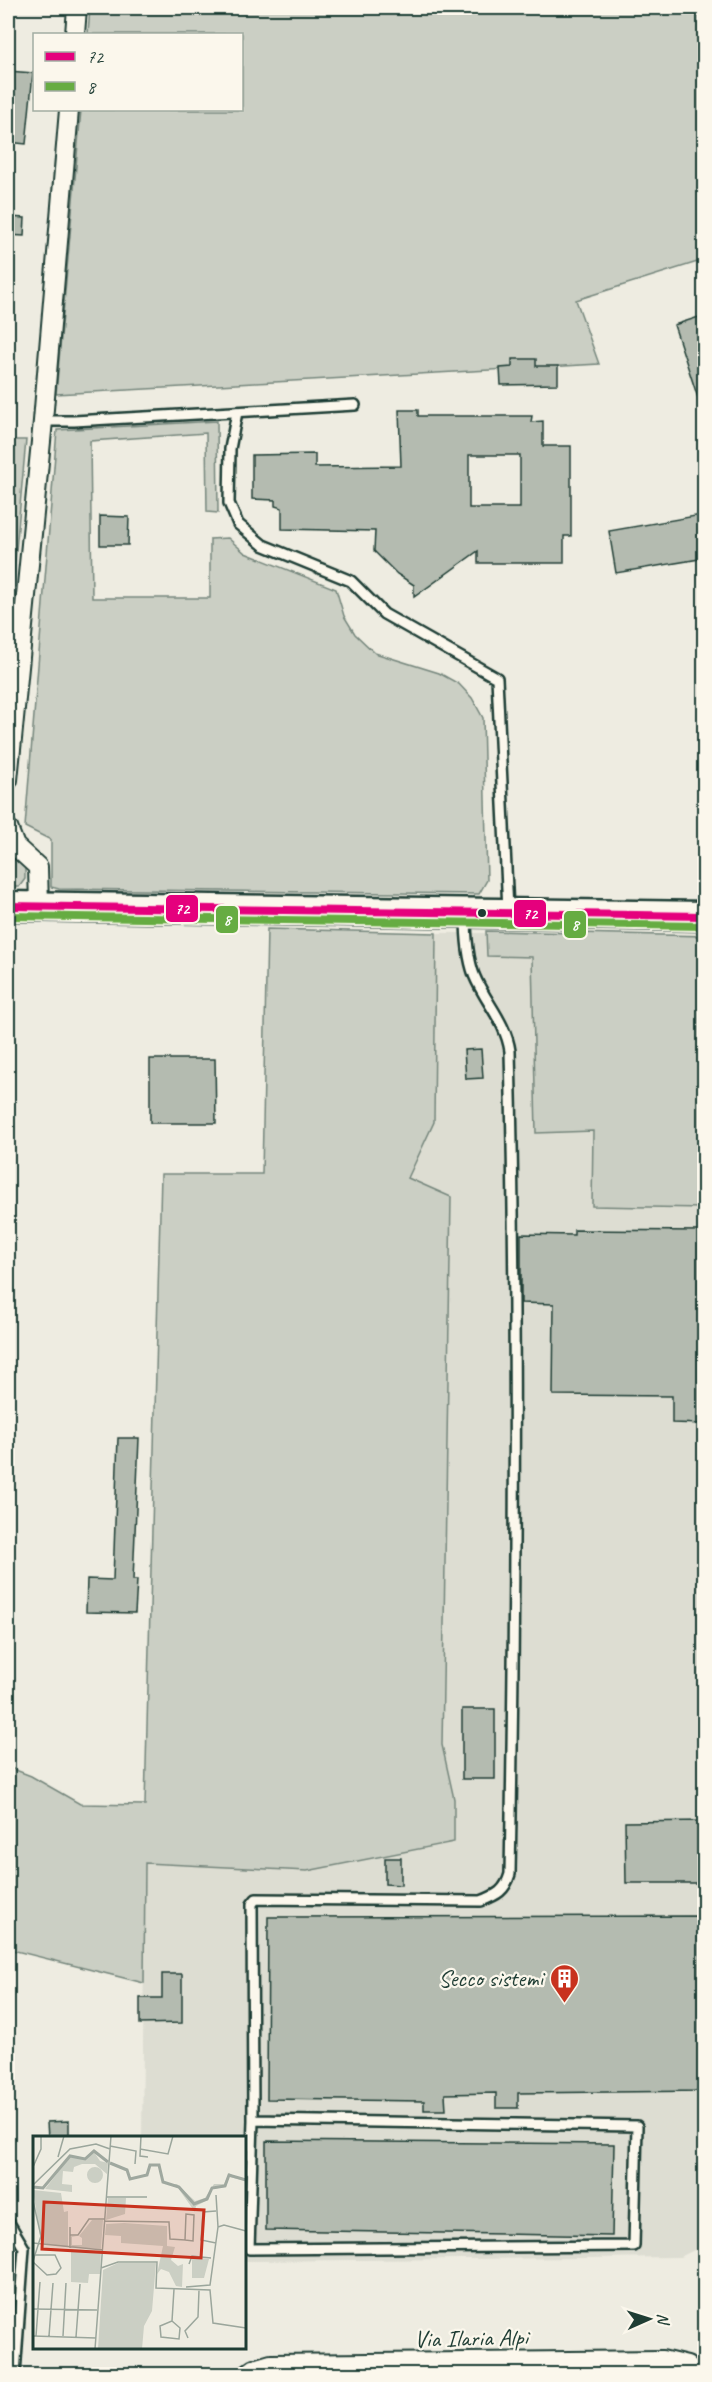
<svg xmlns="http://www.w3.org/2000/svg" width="712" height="2382" viewBox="0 0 712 2382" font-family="Caveat,sans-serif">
<rect width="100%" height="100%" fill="#eeece1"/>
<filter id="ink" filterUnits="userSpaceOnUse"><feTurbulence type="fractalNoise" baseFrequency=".0167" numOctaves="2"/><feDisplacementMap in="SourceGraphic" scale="12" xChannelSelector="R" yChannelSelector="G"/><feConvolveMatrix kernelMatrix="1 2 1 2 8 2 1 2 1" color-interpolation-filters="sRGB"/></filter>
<g filter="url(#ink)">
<polygon fill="#ddddd2" points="436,933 704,934 704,2245 680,2257 245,2261 244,2138 142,2138 145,1863 307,1871 454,1799 442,1745 407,1179 434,1122"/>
<g fill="#cbcfc4" stroke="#75867c" stroke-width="1.5">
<polygon points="90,8 704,8 704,260 576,300 599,364 56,394 81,110 242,110 242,34 88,34"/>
<polygon points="217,421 218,513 207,512 206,433 90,441 92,598 210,598 210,539 228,538 245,553 336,589 344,616 355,634 375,653 439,673 459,684 472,698 483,718 487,880 479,894 59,889 51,887 51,840 25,827 57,430"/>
<polygon points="8,440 26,440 8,638"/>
<polygon points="8,847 25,868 25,879 19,887 8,887"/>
<polygon points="267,929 436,933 434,1122 408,1178 451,1197 442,1745 454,1799 454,1842 307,1871 145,1863 144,1983 8,1949 8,1767 31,1776 80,1804 145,1805 161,1174 262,1174"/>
<polygon points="486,931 704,936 704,1208 592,1206 593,1131 536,1133 532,957 487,956"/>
</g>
<g fill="#b4bbb0" stroke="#1f3d34" stroke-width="1.5" fill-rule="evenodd">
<polygon points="8,71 33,73 26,144 8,142"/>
<polygon points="8,217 25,218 24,236 8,235"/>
<polygon points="705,315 705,406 701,407 674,325"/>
<polygon points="512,359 536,359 536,366 558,366 558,384 501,385 500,368 512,367"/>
<path d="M 399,410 L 418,410 L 418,416 L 532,416 L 531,422 L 543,421 L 543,446 L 571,446 L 571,536 L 564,536 L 564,563 L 478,563 L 478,551 L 414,597 L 414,585 L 397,574 L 374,551 L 375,531 L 282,529 L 282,508 L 275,506 L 275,500 L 252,499 L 252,455 L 315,454 L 315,467 L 401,466 ZM 469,455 L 520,455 L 520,508 L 469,508 Z"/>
<polygon points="701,515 705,533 705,558 616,573 609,531"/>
<polygon points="100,516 129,517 128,545 100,545"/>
<polygon points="481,1049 483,1078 466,1079 464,1050"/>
<polygon points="150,1059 215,1059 216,1123 150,1123"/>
<polygon points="574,1230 705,1231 705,1424 672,1423 672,1396 553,1395 554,1304 521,1303 521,1234 574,1235"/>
<polygon points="118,1438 139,1438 133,1580 137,1580 135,1613 86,1612 87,1579 113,1580"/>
<rect x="462" y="1709" width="33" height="70"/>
<polygon points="705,1821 705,1883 626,1883 625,1822"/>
<polygon points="385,1858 401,1858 401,1885 385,1884"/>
<polygon points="705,1916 705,2091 518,2093 518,2108 496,2108 496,2093 445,2094 446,2110 424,2110 424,2101 267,2099 268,1917"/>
<polygon points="162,1974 182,1974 182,2023 140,2024 140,1998 162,1998"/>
<polygon points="69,2121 69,2138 48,2138 47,2122"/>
<polygon points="266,2141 614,2144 612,2236 266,2230"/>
</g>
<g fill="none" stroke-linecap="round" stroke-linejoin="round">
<defs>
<g id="service">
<polyline points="237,412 230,449 229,503 238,524 263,545 351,581 384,614 497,678 508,910"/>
<polyline points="43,421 74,421 355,405"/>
<path d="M 253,2120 L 249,2249 L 634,2246 L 637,2126 L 253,2120 L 252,1904 L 256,1899 L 481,1901 C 497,1895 505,1891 510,1874 C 515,1600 517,1326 510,1051 C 506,1022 485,1002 474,975 C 467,956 466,935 466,915"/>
<polyline points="8,2221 24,2248 15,2374"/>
</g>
<g id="minor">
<polyline points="75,34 77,8"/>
<polyline points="8,780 43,421 69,110"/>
<polyline points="8,828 15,846 38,867 39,906"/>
<polyline points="247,2374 254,2369 271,2364 662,2360 687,2366 695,2374"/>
</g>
<polyline id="primary" points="8,906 704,916"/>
</defs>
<use href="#service" stroke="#1f3d34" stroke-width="14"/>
<use href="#minor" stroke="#1f3d34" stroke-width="22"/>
<use href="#primary" stroke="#1f3d34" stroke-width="33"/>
<use href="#service" stroke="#fbf7ec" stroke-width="9"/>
<use href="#minor" stroke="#fbf7ec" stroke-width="18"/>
<use href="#primary" stroke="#fbf7ec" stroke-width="28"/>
<defs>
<polyline id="bus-1" points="8,906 704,916"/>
<polyline id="bus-2" points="8,916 704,926"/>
</defs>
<use href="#bus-1" stroke="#fbf7ec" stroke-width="12"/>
<use href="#bus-2" stroke="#fbf7ec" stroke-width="12"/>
<use href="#bus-1" stroke="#e5007d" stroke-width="8"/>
<use href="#bus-2" stroke="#66ac42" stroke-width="8"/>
</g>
</g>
<defs>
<symbol id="building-pin" viewBox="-11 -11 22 30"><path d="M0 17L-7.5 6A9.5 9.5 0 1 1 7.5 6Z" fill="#c8321e" stroke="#fbf7ec"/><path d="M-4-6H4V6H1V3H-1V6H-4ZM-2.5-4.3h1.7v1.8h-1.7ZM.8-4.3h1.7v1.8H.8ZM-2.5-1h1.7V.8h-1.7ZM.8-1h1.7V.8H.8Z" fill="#fff"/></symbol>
</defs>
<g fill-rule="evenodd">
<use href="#building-pin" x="548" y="1962" width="33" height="45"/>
</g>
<circle fill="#1f3d34" stroke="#fbf7ec" stroke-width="2" cx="482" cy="913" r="5"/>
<g text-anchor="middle" stroke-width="4.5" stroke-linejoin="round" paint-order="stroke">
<g font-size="24" fill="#1f3d34" stroke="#fbf7ec" text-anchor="end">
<text x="543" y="1986">Secco sistemi</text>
</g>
<g font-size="24" fill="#1f3d34" stroke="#fbf7ec">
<text transform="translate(471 2338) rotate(-1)" y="8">Via Ilaria Alpi</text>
</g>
</g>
<g transform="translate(33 2136)">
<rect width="213" height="213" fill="#eeece1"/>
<path d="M 61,16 L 67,25 L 75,27 L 74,38 L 62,28 L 49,28 L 41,31 L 40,36 L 30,35 L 29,48 L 39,49 L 39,56 L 12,53 L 37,21 L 52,23 ZM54 39a8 8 0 1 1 16 0a8 8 0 1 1-16 0ZM 196,37 L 206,43 L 213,42 L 213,45 L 196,41 L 193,51 L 179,53 L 175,64 L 163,70 L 162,76 L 145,52 L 134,48 L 144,48 L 162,65 L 172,62 L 181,48 L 191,48 ZM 0,54 L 28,57 L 31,76 L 35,75 L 35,111 L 8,107 ZM 75,62 L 93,62 L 92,78 L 73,84 ZM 59,84 L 70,84 L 68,113 L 38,111 L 38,100 L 44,101 L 39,101 L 39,109 L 49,109 L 49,102 L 46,100 ZM 91,87 L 134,90 L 134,110 L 142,111 L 138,124 L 145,130 L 150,128 L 149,151 L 143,150 L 136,136 L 128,133 L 124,138 L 130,110 L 88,107 L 88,100 L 72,99 L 73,88 ZM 38,113 L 68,115 L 67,138 L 56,138 L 55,147 L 38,146 ZM 159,121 L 176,123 L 171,142 L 159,142 ZM 85,127 L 123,127 L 119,175 L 111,190 L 109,213 L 65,213 L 70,134 Z" fill="#cbcfc4"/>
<path fill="none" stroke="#9fa89f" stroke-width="3" d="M 77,27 L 94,34 L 97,43 L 114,39 L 117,29 L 126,29 L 130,46 L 146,51 L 161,68 L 174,63 L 179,52 L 192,50 L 196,39 L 213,44M 0,51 L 10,52 L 37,20 L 52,23 L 61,15 L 75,26"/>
<path fill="none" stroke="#9ba69c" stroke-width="1.5" d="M 108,0 L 107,20 L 115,21M 77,10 L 103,15 L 102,28M 107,13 L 135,18 L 140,0M 25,21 L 31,0M 0,31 L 8,13 L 8,0M 0,49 L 37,13 L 63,8 L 77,13M 74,61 L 114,61M 0,65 L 8,100 L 0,125M 183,75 L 170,76 L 168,104 L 183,107M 72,85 L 136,86 L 137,103 L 152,104 L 153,78 L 161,79 L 160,105 L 152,104M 185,91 L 191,89 L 213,95M 37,99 L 45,99 L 56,83 L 72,83M 0,107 L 70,114M 37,112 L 37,91M 0,126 L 14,139 L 23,138 L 28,132 L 22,119 L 2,119M 156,128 L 159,120 L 178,122M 68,132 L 85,126 L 124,126 L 123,152 L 177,154 L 180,187 L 213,192M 153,151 L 177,149 L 185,91 L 183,59M 0,173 L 64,174M 139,185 L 147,192 L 146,203 L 128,201 L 127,190 L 139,185 L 141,153M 0,200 L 63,202M 3,200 L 7,146M 16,200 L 20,147M 30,200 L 33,147M 43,201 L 47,148M 155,202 L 152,195 L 165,181 L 166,154M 62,213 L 78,0"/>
<path fill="#c8321e" fill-opacity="0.15" stroke="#c8321e" stroke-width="3" d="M 11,66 L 171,74 L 168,122 L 9,113 Z"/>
<rect width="213" height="213" fill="none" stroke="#1f3d34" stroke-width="3"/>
</g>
<g stroke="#fbf7ec" stroke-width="2">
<rect x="165" y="894" width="34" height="29" rx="6" fill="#e5007d"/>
<rect x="513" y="899" width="34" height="29" rx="6" fill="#e5007d"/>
<rect x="215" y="905" width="24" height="29" rx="6" fill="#66ac42"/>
<rect x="563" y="910" width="24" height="29" rx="6" fill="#66ac42"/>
</g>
<g font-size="16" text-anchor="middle" font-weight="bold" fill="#fff">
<text x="182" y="914">72</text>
<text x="530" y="919">72</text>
<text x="227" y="925">8</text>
<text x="575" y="930">8</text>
</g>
<rect width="712" height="2382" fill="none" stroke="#fbf7ec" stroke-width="30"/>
<rect x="15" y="15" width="682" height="2352" fill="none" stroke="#1f3d34" stroke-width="2" filter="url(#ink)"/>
<rect x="33" y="33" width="210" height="78" fill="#fbf7ec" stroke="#a3ada2" stroke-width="1.5"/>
<rect x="45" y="52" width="30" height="9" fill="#e5007d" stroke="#a3ada2" stroke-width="1.5"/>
<text x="87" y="63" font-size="18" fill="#1f3d34">72</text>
<rect x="45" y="82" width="30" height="9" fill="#66ac42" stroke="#a3ada2" stroke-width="1.5"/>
<text x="87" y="93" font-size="18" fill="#1f3d34">8</text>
<g transform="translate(649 2319) rotate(87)" stroke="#fbf7ec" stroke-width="4.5" paint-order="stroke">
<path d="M0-4.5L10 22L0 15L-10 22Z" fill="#1f3d34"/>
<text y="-9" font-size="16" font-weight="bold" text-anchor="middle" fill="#1f3d34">N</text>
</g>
</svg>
